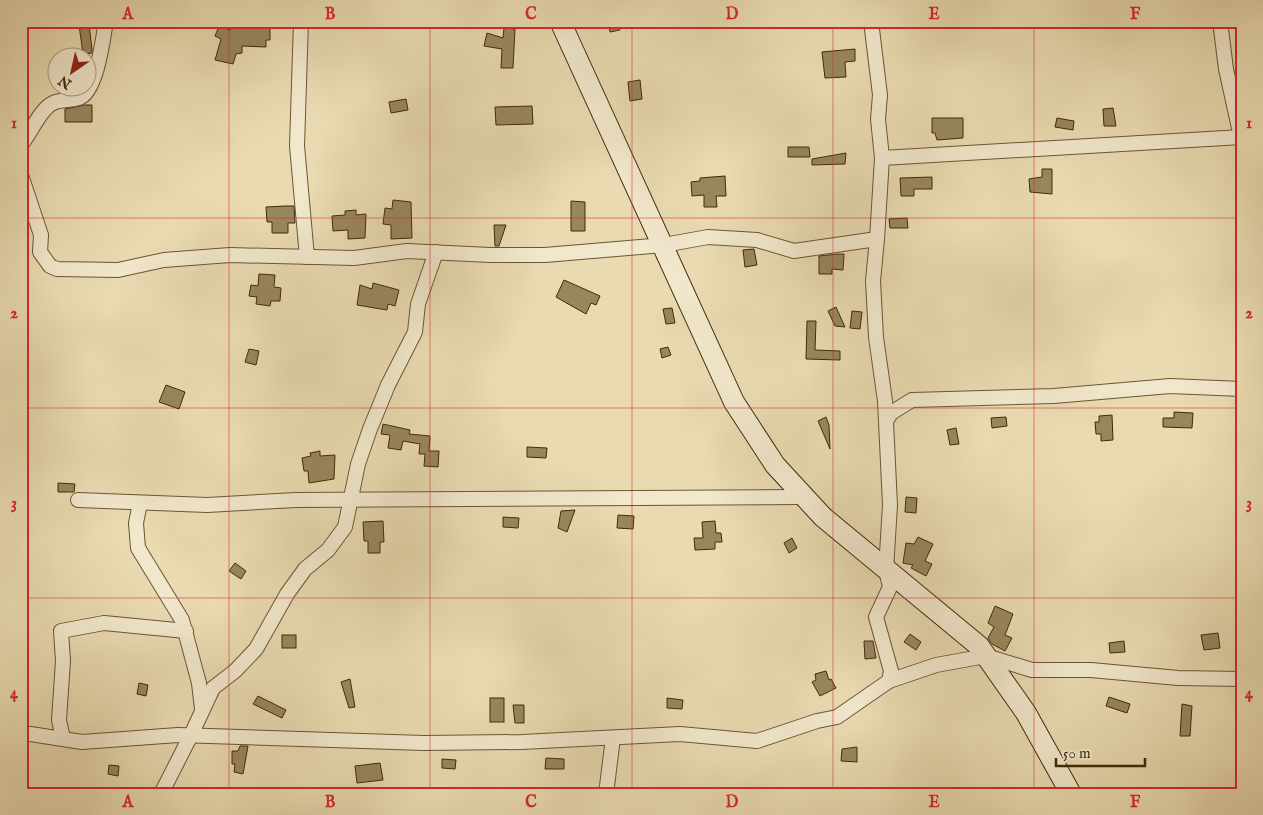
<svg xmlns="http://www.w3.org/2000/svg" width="1263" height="815" viewBox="0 0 1263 815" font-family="'IM FELL English',serif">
<rect width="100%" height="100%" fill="#e9dab1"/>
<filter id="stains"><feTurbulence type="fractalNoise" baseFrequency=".004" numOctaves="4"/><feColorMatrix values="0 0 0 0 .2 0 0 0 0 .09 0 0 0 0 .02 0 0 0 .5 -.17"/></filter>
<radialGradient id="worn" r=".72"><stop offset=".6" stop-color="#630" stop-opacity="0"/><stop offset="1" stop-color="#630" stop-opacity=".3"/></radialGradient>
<g fill="#98865f" stroke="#412a07">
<polygon points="608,21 618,21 620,30 610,32"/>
<polygon points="270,23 270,40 266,40 266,47 242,46 242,53 236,54 233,64 215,60 221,39 215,36 219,26 230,30 230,24"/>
<polygon points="89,24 92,50 92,53 83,54 79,25"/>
<polygon points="504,28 515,29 513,68 501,68 502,49 484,46 487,33 503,38"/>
<polygon points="855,49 855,61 845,62 846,77 825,78 822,52"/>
<polygon points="640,80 642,99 630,101 628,82"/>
<polygon points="406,99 408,110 391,113 389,102"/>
<polygon points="84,105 92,105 92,122 65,122 65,109"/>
<polygon points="532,106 533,124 496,125 495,107"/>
<polygon points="1113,108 1116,126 1104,126 1103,109"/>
<polygon points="932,118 963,118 963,138 937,140 935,133 932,133"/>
<polygon points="1057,118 1074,121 1073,130 1055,127"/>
<polygon points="788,147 809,147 810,157 788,157"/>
<polygon points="846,153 845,164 812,165 812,159"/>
<polygon points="1042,169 1052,169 1052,194 1030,192 1029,179 1042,177"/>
<polygon points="725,176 726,196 716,196 717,207 704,207 704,195 692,196 691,182 700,181 700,178"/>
<polygon points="932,177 932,189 914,189 914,196 901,196 900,178"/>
<polygon points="393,200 411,202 412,238 391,239 391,225 383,224 385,208 392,209"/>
<polygon points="571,201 585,202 585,231 571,231"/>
<polygon points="285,206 294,206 295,223 288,223 288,233 272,233 272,222 267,222 266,207"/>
<polygon points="356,210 356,215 366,214 365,238 348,239 348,230 333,231 332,216 345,215 345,211"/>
<polygon points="907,218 908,228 890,228 889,219"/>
<polygon points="494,225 506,225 499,246 495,246"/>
<polygon points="754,249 757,265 745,267 743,250"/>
<polygon points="838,254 844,254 843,270 832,269 832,274 819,274 819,256"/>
<polygon points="259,274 275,275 274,287 281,288 280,301 271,301 270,306 256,304 257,297 249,296 251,285 258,286"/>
<polygon points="564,280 600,296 596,305 591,303 586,314 556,297"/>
<polygon points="373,283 399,290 395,306 388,304 387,310 357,305 360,285 372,289"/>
<polygon points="836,307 845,327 835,326 828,311"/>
<polygon points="672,308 675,323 666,324 663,309"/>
<polygon points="852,311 862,312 860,329 850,328"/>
<polygon points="807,321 816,321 815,350 840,351 840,360 806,359"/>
<polygon points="668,347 671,355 662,358 660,349"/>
<polygon points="249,349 259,351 256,365 245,362"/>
<polygon points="166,385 185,392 179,409 159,402"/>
<polygon points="1174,412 1193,413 1192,428 1163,427 1163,418 1174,418"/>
<polygon points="1112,415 1113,440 1101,441 1101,434 1096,434 1095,422 1099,422 1099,416"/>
<polygon points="826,417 829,425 830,449 818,421"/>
<polygon points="1006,417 1007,426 992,428 991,418"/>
<polygon points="383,424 410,430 409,434 430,436 429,451 439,451 438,467 424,466 425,454 419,454 420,444 403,441 401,450 388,448 390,435 381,434"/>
<polygon points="956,428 959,444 950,445 947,430"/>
<polygon points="527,447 547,448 546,458 527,457"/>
<polygon points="320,451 320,456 335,455 334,479 309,483 308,471 304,471 302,458 311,456 310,453"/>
<polygon points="58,483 75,484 74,492 58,492"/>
<polygon points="906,497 917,498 916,513 905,512"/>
<polygon points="575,510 567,532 558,528 561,511"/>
<polygon points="618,515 634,516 633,529 617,528"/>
<polygon points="503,517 519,518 518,528 503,527"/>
<polygon points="383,521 384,542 380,542 380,553 368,553 368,541 364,541 363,522"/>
<polygon points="715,521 716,533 721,533 722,542 715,542 715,549 695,550 694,538 703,538 702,522"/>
<polygon points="918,537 933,544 925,561 932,564 926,576 911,568 913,565 903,563 906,543 914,544"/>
<polygon points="792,538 797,548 789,553 784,543"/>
<polygon points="235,563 246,571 241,579 229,571"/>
<polygon points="995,606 1013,614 1005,635 1012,638 1005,651 992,644 988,638 994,627 988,623"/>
<polygon points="1218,633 1220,648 1204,650 1201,635"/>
<polygon points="910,634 921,642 916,650 904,642"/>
<rect x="282" y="635" width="14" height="13"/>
<polygon points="864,641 873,641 876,658 865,659"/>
<polygon points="1124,641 1125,652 1110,653 1109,643"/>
<polygon points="826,671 829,680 831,679 836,688 820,696 812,682 816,680 815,674"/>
<polygon points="350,679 355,707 349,708 341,682"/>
<polygon points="139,683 148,685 146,696 137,694"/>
<polygon points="258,696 286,710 282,718 253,704"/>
<polygon points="1109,697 1130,704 1127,713 1106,706"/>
<rect x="490" y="698" width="14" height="24"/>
<polygon points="667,698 683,700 682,709 667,708"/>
<polygon points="1182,704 1192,706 1190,736 1180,736"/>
<polygon points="513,705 524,705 524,723 515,723"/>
<polygon points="240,746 248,746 243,774 234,772 235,764 232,764 232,751 238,751"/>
<polygon points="857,747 857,762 841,761 842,749"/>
<polygon points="546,758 564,759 564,769 545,769"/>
<polygon points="442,759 456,760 455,769 442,768"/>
<polygon points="380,763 383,780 357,783 355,766"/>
<polygon points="109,765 119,766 118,776 108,774"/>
</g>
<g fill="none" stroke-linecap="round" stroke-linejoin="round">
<defs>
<g id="street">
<polyline points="301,21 297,146 307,257"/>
<polyline points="871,21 880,95 878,119 882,158"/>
<polyline points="1220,21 1226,69 1241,137"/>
<path d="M 21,145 C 31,133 40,109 53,103 C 61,99 71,101 79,98 C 97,92 103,38 106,21"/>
<polyline points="21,175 41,235 40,252 50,266 57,269 118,270 164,260 230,255 354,258 407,251 490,255 545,255 664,245 708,237 757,240 794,251 877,239 882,158 1242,137"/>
<polyline points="886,421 891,413 912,400 1054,396 1170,386 1242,389"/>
<polyline points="78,500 207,505 296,500 804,497"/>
<polyline points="140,503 136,523 138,548 182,620 199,683 202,709"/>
<polyline points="889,681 936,665 986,656 1032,670 1091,670 1178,678 1242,679"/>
<polyline points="24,733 82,742 178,735 424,743 522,742 680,734 757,741 817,721 837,717 889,681 891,671 876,617 890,587 886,570 890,505 885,401 876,337 873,281 877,239"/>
<polyline points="63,738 59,720 63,661 61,631 104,623 186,631"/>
<polyline points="161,794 191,735 213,688 235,671 256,649 287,594 305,569 328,550 345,527 358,464 370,429 388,385 415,332 418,304 436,252"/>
<polyline points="606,794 613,738"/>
</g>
<polyline id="secondary" points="560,21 734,402 775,465 823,517 979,646 1026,713 1071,794"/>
</defs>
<use href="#street" stroke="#6b5632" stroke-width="16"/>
<use href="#secondary" stroke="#412a07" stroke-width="22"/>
<use href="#street" stroke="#f1e7cc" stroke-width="14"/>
<use href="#secondary" stroke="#f1e7cc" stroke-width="20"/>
</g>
<path fill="none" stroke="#d62828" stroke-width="1" stroke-opacity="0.55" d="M 229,21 L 229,794M 430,21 L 430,794M 632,21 L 632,794M 833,21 L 833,794M 1034,21 L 1034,794M 21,218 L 1242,218M 21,408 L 1242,408M 21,598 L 1242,598"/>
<rect width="1263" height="815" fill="none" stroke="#e9dab1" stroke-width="55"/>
<g transform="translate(72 72) rotate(214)"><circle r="24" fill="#f1e7cc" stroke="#ab9b7d"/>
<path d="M0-4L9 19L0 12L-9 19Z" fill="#8f2418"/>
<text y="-8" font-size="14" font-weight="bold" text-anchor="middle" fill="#412a07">N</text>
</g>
<path d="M1056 758v8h89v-8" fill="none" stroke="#412a07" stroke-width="2.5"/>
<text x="1063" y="758" font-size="15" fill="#412a07" stroke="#f1e7cc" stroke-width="4" paint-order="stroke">50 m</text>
<rect x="28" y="28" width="1208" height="760" fill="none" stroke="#d62828" stroke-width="2"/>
<g font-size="16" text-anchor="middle" font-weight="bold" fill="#d62828">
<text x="128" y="19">A</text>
<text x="330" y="19">B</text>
<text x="531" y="19">C</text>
<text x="732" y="19">D</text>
<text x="934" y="19">E</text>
<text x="1135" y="19">F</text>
<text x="14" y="128">1</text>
<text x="1249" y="128">1</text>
<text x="14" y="318">2</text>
<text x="1249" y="318">2</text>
<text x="14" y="508">3</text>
<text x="1249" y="508">3</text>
<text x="14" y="698">4</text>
<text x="1249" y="698">4</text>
<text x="128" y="807">A</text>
<text x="330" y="807">B</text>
<text x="531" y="807">C</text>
<text x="732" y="807">D</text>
<text x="934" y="807">E</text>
<text x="1135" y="807">F</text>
</g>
<rect width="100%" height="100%" filter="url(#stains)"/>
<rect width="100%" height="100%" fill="url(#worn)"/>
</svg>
